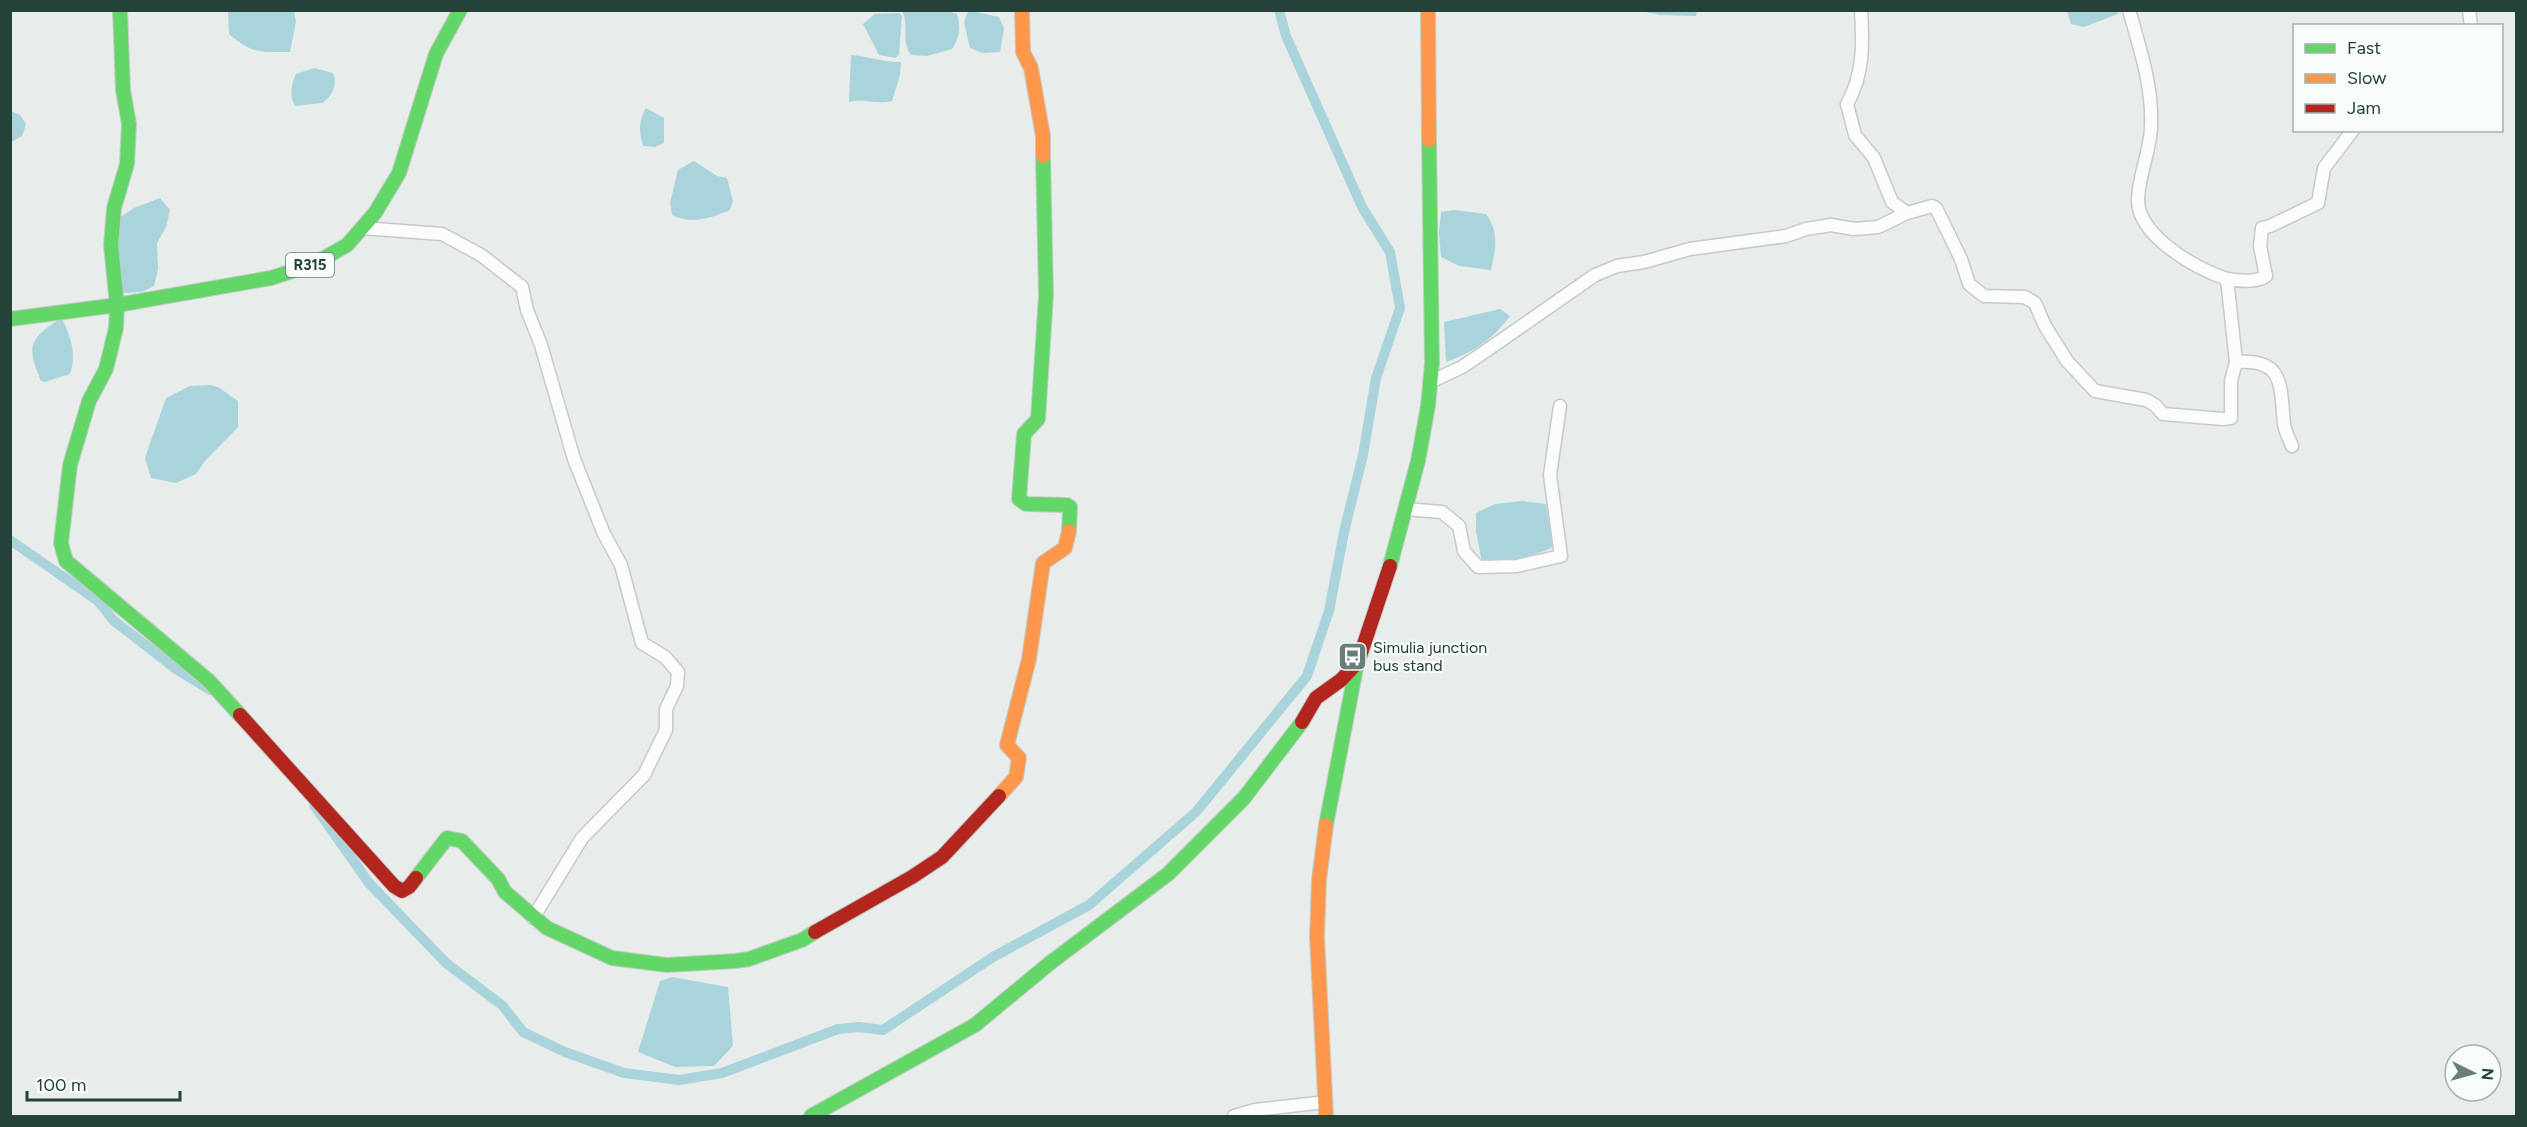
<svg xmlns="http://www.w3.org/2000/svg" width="2527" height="1127" viewBox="0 0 2527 1127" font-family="Figtree,sans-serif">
<rect width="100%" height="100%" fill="#e8edeb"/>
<g fill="#a9d4db">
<path d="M 228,11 L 294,11 L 296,22 L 290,52 C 260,52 252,54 229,34 Z"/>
<path d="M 902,11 L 948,11 L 957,14 C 961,28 960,37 952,49 L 927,56 L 911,55 C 900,39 910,26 902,11 Z"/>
<polygon points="972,11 999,17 1004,28 1000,52 982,53 970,48 964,22 967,13"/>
<polygon points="1641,11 1697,11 1696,16 1660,15"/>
<polygon points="2067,11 2117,11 2118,14 2084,27 2071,24"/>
<polygon points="899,13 902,16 899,55 895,58 879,55 863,24 875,14"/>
<path d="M 851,55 C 867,56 886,63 901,62 L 900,75 L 892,101 C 878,105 864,98 849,102 Z"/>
<path d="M 314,68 L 333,73 C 338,84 332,97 322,103 L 295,106 C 289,96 291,84 296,74 Z"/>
<path d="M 646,108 L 664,118 L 664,143 L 655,147 L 643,146 C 639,132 638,121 646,108 Z"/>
<polygon points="11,111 20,115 26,124 22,136 11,142"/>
<path d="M 694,161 L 717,176 L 727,178 L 733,201 L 730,210 C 710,218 692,225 672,215 L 670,203 L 678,170 Z"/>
<polygon points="160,198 170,210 166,227 157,243 158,269 154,286 142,292 124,293 119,282 119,218 134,208"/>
<path d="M 1454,210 L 1486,214 C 1499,231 1496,249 1491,270 L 1459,266 L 1441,257 L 1439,232 L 1441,212 Z"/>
<path d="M 1500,309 L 1510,316 C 1491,341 1475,351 1446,362 L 1444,322 Z"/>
<path d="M 62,319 C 71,336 77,356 70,374 L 45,382 L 41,381 C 34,362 25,347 42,332 C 49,326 54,322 62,319 Z"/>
<polygon points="210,385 218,387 238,401 238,427 205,461 196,474 176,483 151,478 145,458 166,398 190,386"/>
<path d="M 1523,501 L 1546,504 L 1553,547 C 1529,558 1508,562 1482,562 L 1476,532 L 1476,513 L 1495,504 Z"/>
<polygon points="672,977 728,987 733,1046 714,1066 675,1067 638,1052 660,981"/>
</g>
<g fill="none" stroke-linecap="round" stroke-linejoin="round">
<g stroke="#a9d4db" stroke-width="10">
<polyline points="10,540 98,601 113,620 176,669 210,690"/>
<polyline points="314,805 369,883 446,963 503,1006 523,1032 565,1052 624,1073 679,1080 722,1073 838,1029 859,1027 883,1030 993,957 1089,905 1196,812 1307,676 1329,611 1344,532 1363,455 1376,378 1400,308 1390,252 1362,207 1286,36 1279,10"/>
</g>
<defs>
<g id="street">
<path d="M 1861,10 C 1863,44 1864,74 1847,104 L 1855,135 L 1874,158 L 1892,202 L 1907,213 L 1932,206 L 1936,208 L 1961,259 L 1969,284 L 1984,296 L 2025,297 L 2035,303 L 2045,326 L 2067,361 L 2095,391 L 2146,400 L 2155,405 L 2163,414 L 2223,419 L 2231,418 L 2231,381 L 2236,362"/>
<path d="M 2129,10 C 2140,49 2153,87 2151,128 C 2150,152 2138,177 2138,201 C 2139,237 2197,269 2227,279"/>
<polyline points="2469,10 2471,26"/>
<polyline points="362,228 442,234 481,255 522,287 527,310 541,345 574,459 604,534 621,565 642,643 665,657 678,672 677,686 666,709 666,730 644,775 582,838 533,918"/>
<polyline points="1430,382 1462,367 1483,353 1595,275 1617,266 1644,262 1690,249 1786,236 1806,229 1831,225 1854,229 1878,227 1907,213"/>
<path d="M 2292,446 C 2289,439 2285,431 2284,424 C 2280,386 2285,358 2236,362 L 2227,279 C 2239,281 2256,283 2266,276 L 2260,246 L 2262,228 L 2270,226 L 2318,203 L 2324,168 L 2353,130"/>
<polyline points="1405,509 1442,512 1459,526 1464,551 1478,567 1517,566 1561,556 1550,475 1560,406"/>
<polyline points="1234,1116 1255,1110 1326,1102"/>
</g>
<g id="fast">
<polyline points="120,10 123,90 129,124 127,164 114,208 111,245 117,305 116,328 106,369 89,401 70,465 61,543 66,561 209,681 240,715"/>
<polyline points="1043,156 1046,295 1038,419 1024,434 1019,499 1026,504 1067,505 1070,507 1069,531"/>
<polyline points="10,319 117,305 271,278 314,264 347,245 375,213 399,173 436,54 460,10"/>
<polyline points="1390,566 1418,461 1428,406 1432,363 1429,140"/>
<polyline points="1326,825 1357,663"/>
<polyline points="416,878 447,838 462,841 498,879 505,892 547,928 612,958 667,965 736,961 749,959 802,940 815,932"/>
<polyline points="811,1116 975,1025 1050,963 1168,874 1244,798 1302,722"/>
</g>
<g id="slow">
<polyline points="1022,10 1023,52 1031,68 1043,136 1043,156"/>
<polyline points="1428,10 1429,140"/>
<polyline points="999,796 1016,777 1019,758 1007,745 1029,659 1043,563 1065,548 1069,531"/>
<polyline points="1326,1116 1317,937 1319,880 1326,825"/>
</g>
<g id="jam">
<polyline points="240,715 394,886 402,891 409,887 416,878"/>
<polyline points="1302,722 1316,698 1341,680 1358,662 1390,566"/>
<polyline points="815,932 912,877 942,857 999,796"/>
</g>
</defs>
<use href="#street" stroke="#c5cac8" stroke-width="15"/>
<use href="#fast" stroke="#c3cbc8" stroke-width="16"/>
<use href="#slow" stroke="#c3cbc8" stroke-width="16"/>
<use href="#jam" stroke="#c3cbc8" stroke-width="16"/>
<use href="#street" stroke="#fcfcfc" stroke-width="12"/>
<use href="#fast" stroke="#63d668" stroke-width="14"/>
<use href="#slow" stroke="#ff974d" stroke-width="14"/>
<use href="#jam" stroke="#b3261e" stroke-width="14"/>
</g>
<defs>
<symbol id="bus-square" viewBox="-11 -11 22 22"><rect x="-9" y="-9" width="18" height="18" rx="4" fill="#697e78" stroke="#f7fbf9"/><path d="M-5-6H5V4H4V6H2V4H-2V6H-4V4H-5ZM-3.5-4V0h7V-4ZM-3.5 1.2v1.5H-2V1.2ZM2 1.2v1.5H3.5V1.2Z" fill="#fff"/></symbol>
</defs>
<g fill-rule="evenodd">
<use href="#bus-square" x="1336" y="640" width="33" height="33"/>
</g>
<g text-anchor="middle" stroke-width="4.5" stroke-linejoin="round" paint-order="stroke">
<rect fill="#f7fbf9" stroke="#637a73" stroke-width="1.5" x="286" y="253" width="48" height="24" rx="4.5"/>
<g font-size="15" font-weight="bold" fill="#24423a">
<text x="310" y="270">R315</text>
</g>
<g font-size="16" fill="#24423a" stroke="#f7fbf9" text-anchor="start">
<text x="1373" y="653">Simulia junction<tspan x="1373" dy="18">bus stand</tspan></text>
</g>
</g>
<rect width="2527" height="1127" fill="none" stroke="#24423a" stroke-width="24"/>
<rect x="2293" y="24" width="210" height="108" fill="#f7fbf9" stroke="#a3b1ad" stroke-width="1.5"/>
<rect x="2305" y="44" width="30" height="9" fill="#63d668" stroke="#a3b1ad" stroke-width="1.5"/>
<text x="2347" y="54" font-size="18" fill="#24423a">Fast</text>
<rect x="2305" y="74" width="30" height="9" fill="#ff974d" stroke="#a3b1ad" stroke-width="1.5"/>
<text x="2347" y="84" font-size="18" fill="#24423a">Slow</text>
<rect x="2305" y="104" width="30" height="9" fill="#b3261e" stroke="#a3b1ad" stroke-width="1.5"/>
<text x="2347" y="114" font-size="18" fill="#24423a">Jam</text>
<g transform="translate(2473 1073) rotate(95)"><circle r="28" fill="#f7fbf9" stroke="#a3b1ad" stroke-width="1.5"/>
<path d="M0-4.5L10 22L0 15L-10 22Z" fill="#697e78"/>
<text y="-9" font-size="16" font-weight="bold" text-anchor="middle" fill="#24423a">N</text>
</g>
<path d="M27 1091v9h153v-9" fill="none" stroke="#24423a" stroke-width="3"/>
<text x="36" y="1091" font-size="18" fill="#24423a" stroke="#f7fbf9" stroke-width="4.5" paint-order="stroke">100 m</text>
</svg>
